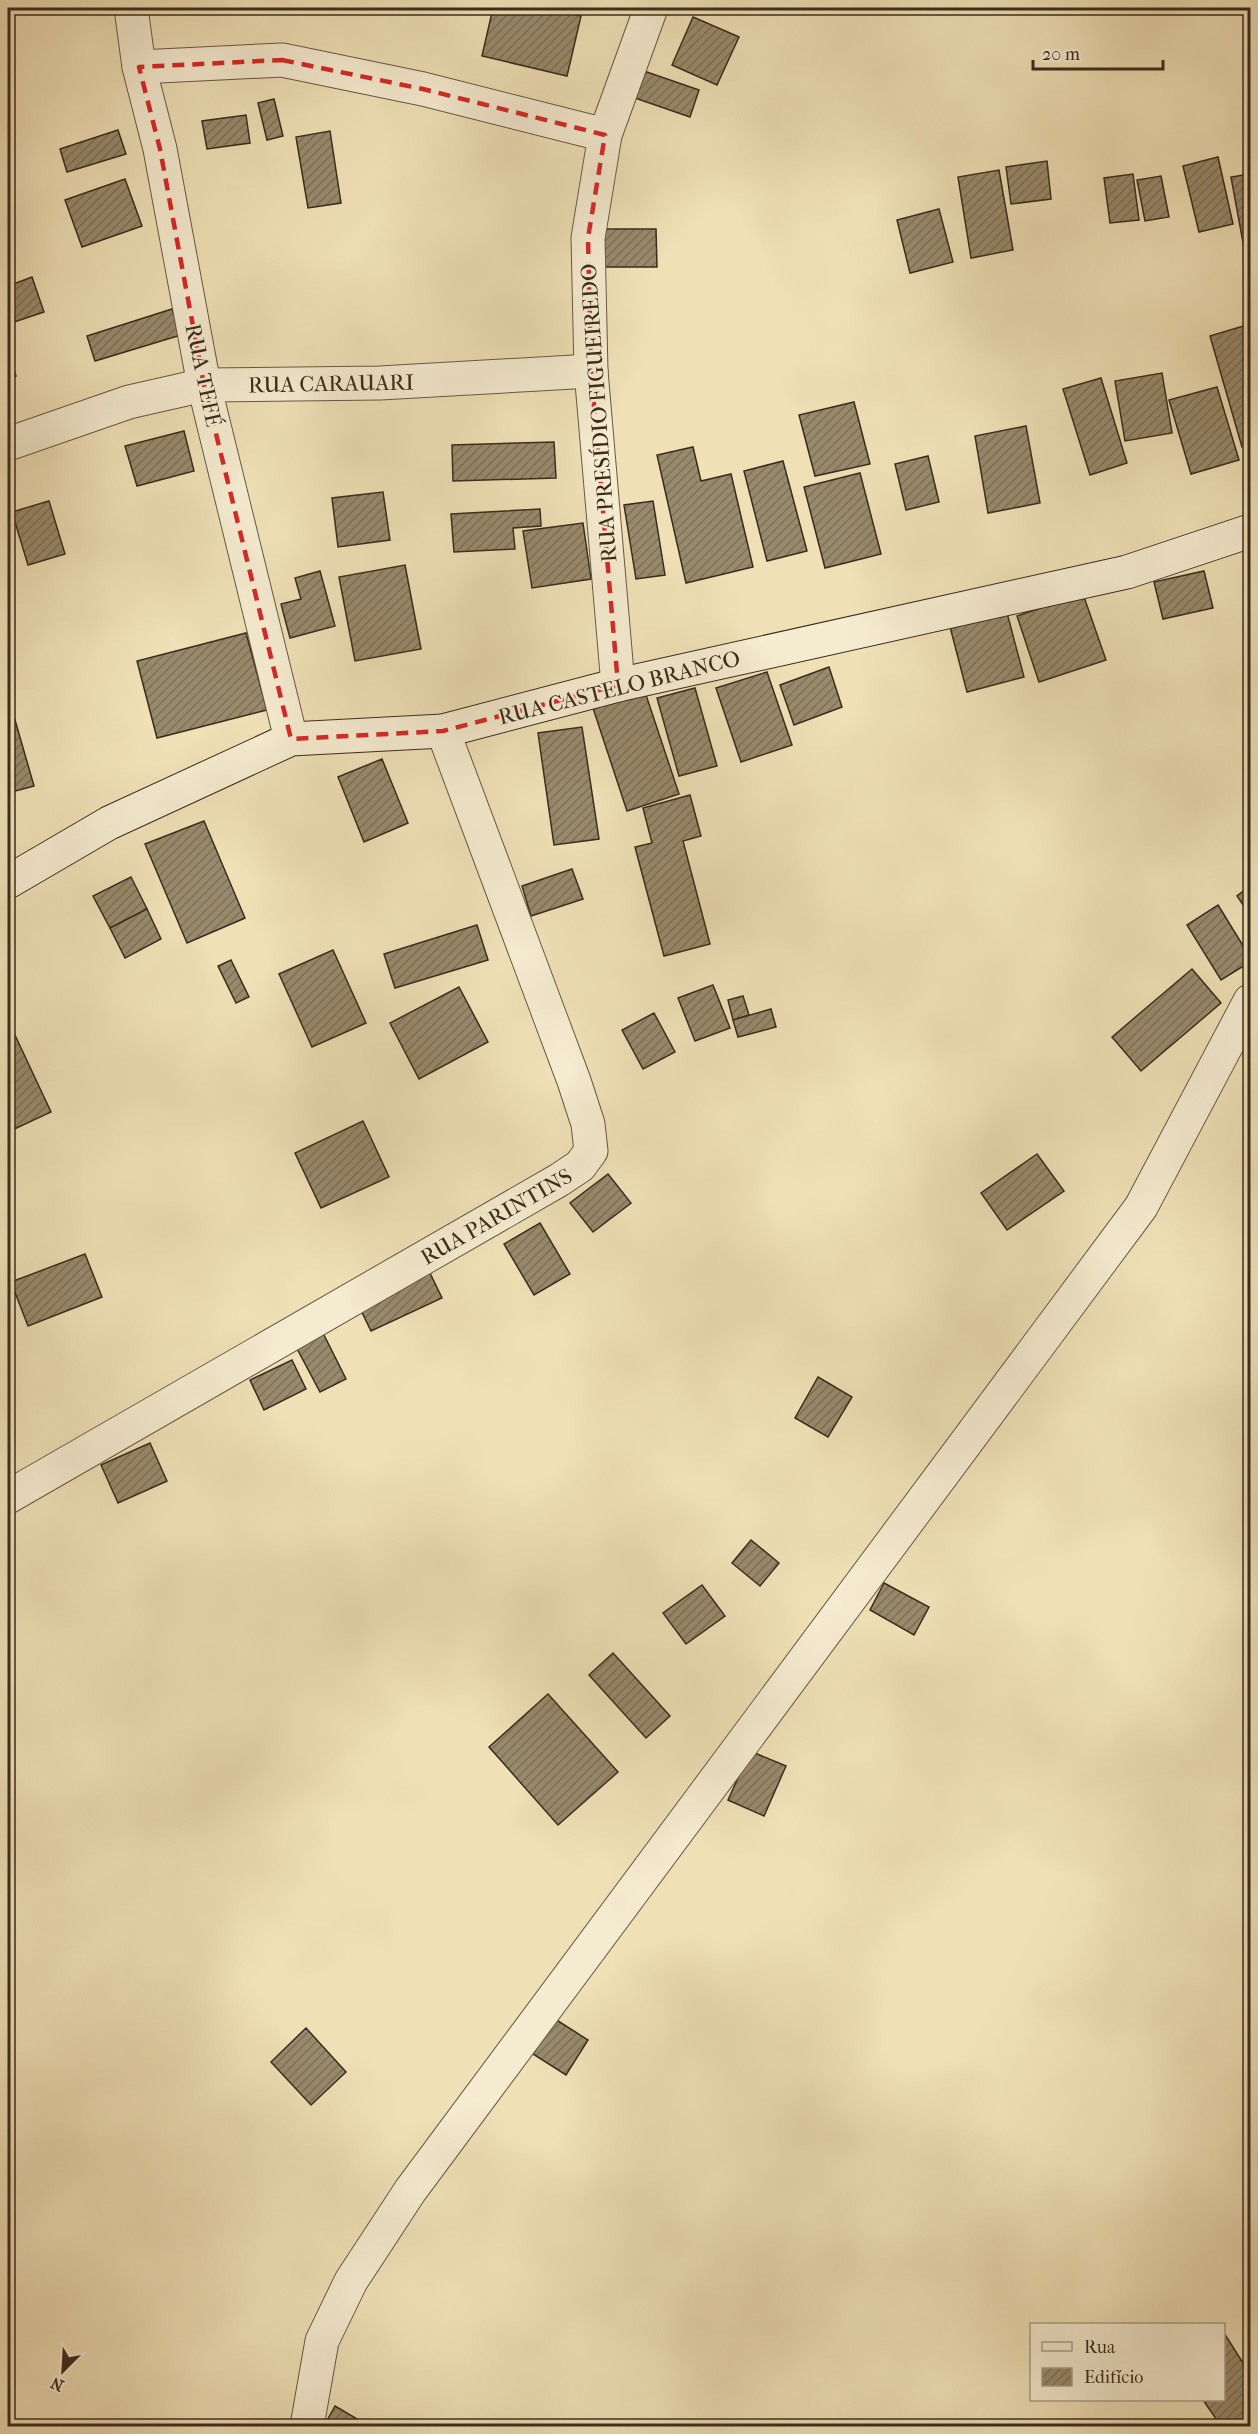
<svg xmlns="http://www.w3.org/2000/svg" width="1258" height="2434" viewBox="0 0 1258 2434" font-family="'IM FELL French Canon',serif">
<defs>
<pattern id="building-hatch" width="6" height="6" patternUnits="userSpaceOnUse" patternTransform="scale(1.5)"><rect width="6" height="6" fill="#988a6c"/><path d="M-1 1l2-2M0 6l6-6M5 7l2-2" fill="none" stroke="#7d7158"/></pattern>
</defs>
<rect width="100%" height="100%" fill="#efe0b6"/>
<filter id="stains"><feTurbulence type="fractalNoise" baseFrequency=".00333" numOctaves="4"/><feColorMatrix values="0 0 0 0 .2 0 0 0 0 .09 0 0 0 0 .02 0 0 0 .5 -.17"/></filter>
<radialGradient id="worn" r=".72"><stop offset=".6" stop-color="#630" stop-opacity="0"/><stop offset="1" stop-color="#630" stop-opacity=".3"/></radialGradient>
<g fill="url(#building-hatch)" stroke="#3a2c1c" stroke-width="1.5">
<rect x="177" y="8" width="69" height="5"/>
<polygon points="493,8 548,8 581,16 567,76 482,56"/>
<polygon points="693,17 739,37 717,85 672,65"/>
<polygon points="641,70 699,90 690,117 632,97"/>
<polygon points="274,99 283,136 267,140 258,103"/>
<polygon points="246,115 250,143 207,149 202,121"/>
<polygon points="118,130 126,154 67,172 60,149"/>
<polygon points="330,131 341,203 308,208 296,137"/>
<polygon points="1218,157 1233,224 1199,232 1183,166"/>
<polygon points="1047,161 1051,199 1011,204 1006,167"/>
<polygon points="999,170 1013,250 971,258 958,177"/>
<polygon points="1133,174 1139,220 1110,223 1104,178"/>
<polygon points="1250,174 1250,247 1244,248 1231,177"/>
<polygon points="1161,176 1169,217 1145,221 1137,180"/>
<polygon points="125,179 142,226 82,247 65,200"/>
<polygon points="939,209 953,262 910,273 897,220"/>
<polygon points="595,229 656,229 657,267 596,267"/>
<polygon points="32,277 44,312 11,323 8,313 8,286"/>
<polygon points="172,309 181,335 95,361 87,336"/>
<polygon points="1250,324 1250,444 1242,447 1210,336"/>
<polygon points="8,348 16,376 8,379"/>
<polygon points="1162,373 1172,433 1125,441 1115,381"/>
<polygon points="1101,378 1127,463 1090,475 1063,389"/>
<polygon points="1217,387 1239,460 1191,474 1169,400"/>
<polygon points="854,402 870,464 815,476 799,415"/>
<polygon points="1026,426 1040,503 988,513 975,436"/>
<polygon points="184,431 194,471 137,486 125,446"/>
<polygon points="554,442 556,478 453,481 452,445"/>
<polygon points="693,447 701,481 731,474 753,567 686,583 657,455"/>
<polygon points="928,456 939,502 906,510 895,464"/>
<polygon points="783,461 807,551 767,561 744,471"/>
<polygon points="860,473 881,554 825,568 804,487"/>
<polygon points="383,492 390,540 338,547 332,498"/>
<polygon points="49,501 65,554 28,565 12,512"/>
<polygon points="653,501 665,575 636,579 624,505"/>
<polygon points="540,509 541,526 513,528 515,549 454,552 451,514"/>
<polygon points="583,523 591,579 532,588 523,531"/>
<polygon points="405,565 421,649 355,661 339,577"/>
<polygon points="320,571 335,626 290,638 281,604 301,599 295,578"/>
<polygon points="1204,571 1213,608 1163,619 1154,582"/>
<polygon points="1083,594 1106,660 1039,682 1017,616"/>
<polygon points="1006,609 1024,677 967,692 949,623"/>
<polygon points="246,633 267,710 157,738 137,661"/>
<polygon points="829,667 842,707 794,725 780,685"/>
<polygon points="767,672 792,745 741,762 716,688"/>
<polygon points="641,680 679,794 627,811 589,696"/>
<polygon points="695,688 717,766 679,776 657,698"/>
<polygon points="9,699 34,786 8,793 8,700"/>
<polygon points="582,727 599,839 554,845 538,733"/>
<polygon points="382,759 408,823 364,842 338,777"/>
<polygon points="690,795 701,836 683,841 710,944 664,956 635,847 652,843 643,808"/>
<polygon points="204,821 245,918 187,943 145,844"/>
<polygon points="572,869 583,899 531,916 522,886"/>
<polygon points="131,877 147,909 110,928 93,896"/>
<polygon points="1250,886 1250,915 1237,896"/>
<polygon points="1218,905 1250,957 1250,962 1221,980 1187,925"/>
<polygon points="147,909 161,939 125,958 110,928"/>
<polygon points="477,925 488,960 395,988 384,954"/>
<polygon points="333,950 366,1023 312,1047 279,974"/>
<polygon points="231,960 249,997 236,1003 218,966"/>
<polygon points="1192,969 1221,1003 1141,1071 1112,1037"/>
<polygon points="713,985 730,1028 695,1041 678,998"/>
<polygon points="459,987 488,1042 419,1079 390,1023"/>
<polygon points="743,996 749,1015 733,1020 728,1000"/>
<polygon points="771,1009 776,1027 738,1037 733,1020"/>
<polygon points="654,1013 675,1052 643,1069 622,1030"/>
<polygon points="14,1033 51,1112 8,1132 8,1036"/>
<polygon points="363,1121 389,1177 321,1208 295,1153"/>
<polygon points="1037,1154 1064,1191 1007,1230 981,1193"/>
<polygon points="608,1174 631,1203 593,1232 570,1203"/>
<polygon points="540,1223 570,1274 534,1295 504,1244"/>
<polygon points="85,1254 102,1297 28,1326 11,1282"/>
<polygon points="428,1269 442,1298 371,1331 357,1302"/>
<polygon points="320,1327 346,1379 320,1392 293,1341"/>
<polygon points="292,1360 306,1389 264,1410 250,1380"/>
<polygon points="818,1377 852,1397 828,1437 795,1418"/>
<polygon points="150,1443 167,1481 118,1503 101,1465"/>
<polygon points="751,1540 779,1563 760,1586 732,1563"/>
<polygon points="884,1583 929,1607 914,1635 870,1610"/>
<polygon points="702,1585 725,1616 686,1644 663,1613"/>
<polygon points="613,1653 670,1716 646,1738 589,1675"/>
<polygon points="548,1694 618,1772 558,1825 489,1747"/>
<polygon points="750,1751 786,1766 764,1816 728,1800"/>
<polygon points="555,2019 588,2040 566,2075 533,2054"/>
<polygon points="306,2028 346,2072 311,2105 271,2062"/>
<polygon points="1224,2333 1250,2374 1250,2424 1247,2426 1221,2426 1203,2400 1224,2400"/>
<polygon points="335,2406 369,2426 324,2426"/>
</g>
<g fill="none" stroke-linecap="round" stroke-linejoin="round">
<defs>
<g id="street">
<polyline points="131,8 139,67 160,149 204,385 291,739"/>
<polyline points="139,67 282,60 423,89 605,135"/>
<polyline points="8,444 129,402 204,385 380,383 591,371"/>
<polyline points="618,685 591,371 588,238 605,135 651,8"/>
<polyline points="8,1497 559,1180 580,1166 591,1151 588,1124 574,1081 443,731"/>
<polyline points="307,2426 322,2341 351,2281 410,2191 1141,1207 1250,1001"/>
</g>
<polyline id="secondary" points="8,882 109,823 291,739 443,731 618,685 1127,572 1250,531"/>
</defs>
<use href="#street" stroke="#675942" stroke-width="35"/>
<use href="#secondary" stroke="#3a2c1c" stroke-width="35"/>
<use href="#street" stroke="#f5ebd0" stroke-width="33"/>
<use href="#secondary" stroke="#f5ebd0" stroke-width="33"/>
</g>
<path fill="none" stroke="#d62828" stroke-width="4.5" stroke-dasharray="12 8" stroke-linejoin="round" d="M 282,60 L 423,89 L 605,135 L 588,238 L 591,371 L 618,685 L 443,731 L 291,739 L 204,385 L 160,149 L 139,67 Z"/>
<g text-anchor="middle" stroke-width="5" stroke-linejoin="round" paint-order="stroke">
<g font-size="22" fill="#3a2c1c" stroke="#f5ebd0">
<text transform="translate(204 375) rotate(78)" y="8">RUA TEFÉ</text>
<text transform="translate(331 383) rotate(-1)" y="8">RUA CARAUARI</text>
<text transform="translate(598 413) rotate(-94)" y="8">RUA PRESÍDIO FIGUEIREDO</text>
<text transform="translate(619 687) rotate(-14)" y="8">RUA CASTELO BRANCO</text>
<text transform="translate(496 1216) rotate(-30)" y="8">RUA PARINTINS</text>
</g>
</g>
<rect width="1258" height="2434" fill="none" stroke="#efe0b6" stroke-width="30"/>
<rect x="9" y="9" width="1240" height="2416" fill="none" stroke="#3a2c1c" stroke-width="3"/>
<rect x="15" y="15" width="1228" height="2404" fill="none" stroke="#3a2c1c" stroke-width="1.5"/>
<rect x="1030" y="2323" width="195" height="78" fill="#f5ebd0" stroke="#aa9f88" stroke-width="1.5"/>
<rect x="1042" y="2342" width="30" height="9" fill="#f5ebd0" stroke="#aa9f88" stroke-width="1.5"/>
<text x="1084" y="2353" font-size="18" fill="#3a2c1c">Rua</text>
<rect x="1042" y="2368" width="30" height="18" fill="url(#building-hatch)" stroke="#aa9f88" stroke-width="1.5"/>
<text x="1084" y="2383" font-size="18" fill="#3a2c1c">Edifício</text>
<g transform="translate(63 2371) rotate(204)" stroke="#f5ebd0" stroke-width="4.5" paint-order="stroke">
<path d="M0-4.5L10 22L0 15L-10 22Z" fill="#3a2c1c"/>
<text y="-9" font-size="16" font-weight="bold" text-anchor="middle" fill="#3a2c1c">N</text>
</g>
<path d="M1033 60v9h130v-9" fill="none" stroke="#3a2c1c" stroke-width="3"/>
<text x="1042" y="60" font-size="18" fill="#3a2c1c" stroke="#f5ebd0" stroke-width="4.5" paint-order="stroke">20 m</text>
<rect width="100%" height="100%" filter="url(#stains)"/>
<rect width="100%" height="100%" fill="url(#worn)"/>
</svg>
